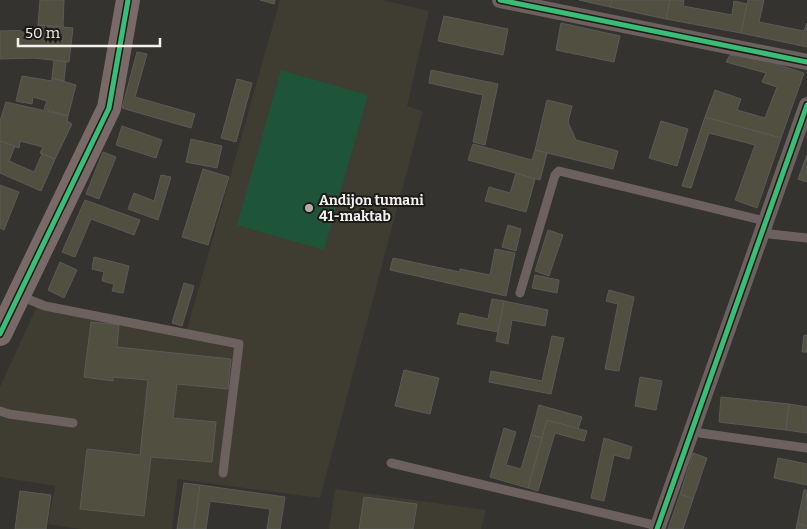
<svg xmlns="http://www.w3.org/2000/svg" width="807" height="529" viewBox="0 0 807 529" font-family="Bitter,serif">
<rect width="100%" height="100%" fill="#34332f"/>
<g fill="#3f3c31">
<polygon points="280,0 382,0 429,11 407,106 423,111 320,498 178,479 172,529 81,529 48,524 55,486 0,477 0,387 37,306 186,333"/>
<polygon points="335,489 486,510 481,529 329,529"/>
</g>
<polygon fill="#1e5539" points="281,70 368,95 324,250 237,225"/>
<g fill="#514f40" stroke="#5b5a57">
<polygon points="40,0 64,0 63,27 38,25"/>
<polygon points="260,0 275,0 274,4"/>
<polygon points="579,0 612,0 610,7"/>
<polygon points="612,0 670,0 666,19 610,7"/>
<polygon points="670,0 684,0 683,6 732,15 734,1 747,4 741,33 666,19"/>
<polygon points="748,0 764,0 759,22 804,31 807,23 807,47 741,33"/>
<polygon points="444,16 508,29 503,55 438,41"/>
<polygon points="561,23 620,36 614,62 556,50"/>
<polygon points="38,25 73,28 69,62 34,58 0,59 0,31 38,30"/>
<polygon points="137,52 147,54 135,97 195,114 191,128 122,108"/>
<polygon points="730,55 770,62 804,73 781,138 705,117 715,90 741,99 737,110 765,118 777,87 762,82 766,73 726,62"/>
<polygon points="54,60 66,62 64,81 52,78"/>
<polygon points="431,70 498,84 485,145 473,142 483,95 429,83"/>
<polygon points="22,76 52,81 52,78 76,85 68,116 44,109 47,101 33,97 32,104 16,101"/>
<polygon points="237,79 252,83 236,142 221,138"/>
<polygon points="547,100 572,106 568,122 576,140 618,151 613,169 535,150"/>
<polygon points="6,102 68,116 67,121 72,124 55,159 40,153 43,147 20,141 19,148 0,141 0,121"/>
<polygon points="705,117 781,138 757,208 735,200 755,145 709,133 691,188 682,186"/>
<polygon points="661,121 688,129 677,166 649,158"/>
<polygon points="122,126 162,140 156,158 116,145"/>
<polygon points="191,139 222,146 217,168 186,162"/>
<polygon points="0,141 15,146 9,161 34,172 42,154 55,159 41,191 0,173"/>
<polygon points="473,144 532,160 535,150 547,153 540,180 468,160"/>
<polygon points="103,152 116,157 99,199 86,194"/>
<polygon points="807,155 807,182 798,179"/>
<polygon points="203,169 229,177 208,245 182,237"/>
<polygon points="516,173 535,179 526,212 485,201 489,187 510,193"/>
<polygon points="161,175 171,177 158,220 128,209 134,193 154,201"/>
<polygon points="0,185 19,192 4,230 0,228"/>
<polygon points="85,200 140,220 134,235 91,219 75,257 62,252"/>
<polygon points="508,225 521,229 516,251 502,247"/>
<polygon points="548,230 563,235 549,276 535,271"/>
<polygon points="495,249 515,253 506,296 390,270 393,258 460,272 460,269 490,275"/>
<polygon points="94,257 129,266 123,293 112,291 114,284 102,281 104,272 92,269"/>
<polygon points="60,262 77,270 64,298 48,290"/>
<polygon points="535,275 559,280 557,293 532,288"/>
<polygon points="184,283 194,286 182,326 172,323"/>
<polygon points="609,290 634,297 619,371 605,369 618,304 606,301"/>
<polygon points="492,299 504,301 498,332 457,324 460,313 488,319"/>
<polygon points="504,301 548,310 545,326 512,320 508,344 496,341"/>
<polygon points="91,322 119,325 117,347 231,359 228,389 177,384 173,418 216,422 212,462 151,457 144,516 80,509 87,449 140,455 148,380 113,377 113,381 84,377"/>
<polygon points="804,335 807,336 807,352 802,352"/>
<polygon points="552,336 564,338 551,394 489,382 491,371 542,381"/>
<polygon points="404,370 439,378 430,414 395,406"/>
<polygon points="640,377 662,381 656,410 635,406"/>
<polygon points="721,397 789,404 786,430 719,422"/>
<polygon points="789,404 807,407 807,433 786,430"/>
<polygon points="539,405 582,417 578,429 547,420 542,438 531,435"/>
<polygon points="547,420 587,431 584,441 555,433 538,491 528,488"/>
<polygon points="504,428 516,432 506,465 521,469 531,435 542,438 528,488 490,477"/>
<polygon points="604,438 632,447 629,459 614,455 604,501 591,498"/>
<polygon points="693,453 707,458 693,499 680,494"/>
<polygon points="778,458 807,464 807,485 774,478"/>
<polygon points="184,483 200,485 194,529 177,529"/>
<polygon points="200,485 285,497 280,529 267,529 270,509 210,501 206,529 194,529"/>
<polygon points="804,490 807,490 807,526 797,524"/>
<polygon points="20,491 51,495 46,529 15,529"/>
<polygon points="680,494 693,499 683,529 668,529"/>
<polygon points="364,497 417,504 413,529 359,529"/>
<polygon points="797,524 807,526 807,529 796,529"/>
</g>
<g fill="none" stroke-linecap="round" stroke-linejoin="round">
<g stroke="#6c615f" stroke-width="9">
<polyline points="761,233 807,238"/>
<polyline points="520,293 555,175 559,171 765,221"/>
<polyline points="20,296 45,306 239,344 223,473"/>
<polyline points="0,411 9,414 73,423"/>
<polyline points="693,432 807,448"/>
<polyline points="391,463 658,526"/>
</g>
<g stroke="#6c615f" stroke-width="16">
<polyline points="500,0 807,62"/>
<polyline points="657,529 807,105"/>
</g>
<polyline stroke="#796a68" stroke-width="24" points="0,334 109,108 128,0"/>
<defs>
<g id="cycleway">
<polyline points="500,0 807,62"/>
<polyline points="0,334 109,108 128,0"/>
<polyline points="657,529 807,105"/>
</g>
</defs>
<use href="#cycleway" stroke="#1c1b19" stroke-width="8"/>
<use href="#cycleway" stroke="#3abd76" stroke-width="5"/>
</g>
<circle fill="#b0aeab" stroke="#1c1b19" stroke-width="2" cx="309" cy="208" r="5"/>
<g text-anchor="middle" stroke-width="4" stroke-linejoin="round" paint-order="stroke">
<g font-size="14" font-weight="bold" fill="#f2f1ee" stroke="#1c1b19" text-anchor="start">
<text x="319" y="205">Andijon tumani<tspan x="319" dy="16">41-maktab</tspan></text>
</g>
</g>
<path d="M18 38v8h142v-8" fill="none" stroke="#f2f1ee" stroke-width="2.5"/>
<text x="25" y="38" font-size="15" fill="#f2f1ee" stroke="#1c1b19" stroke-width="4" paint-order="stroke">50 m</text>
</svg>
